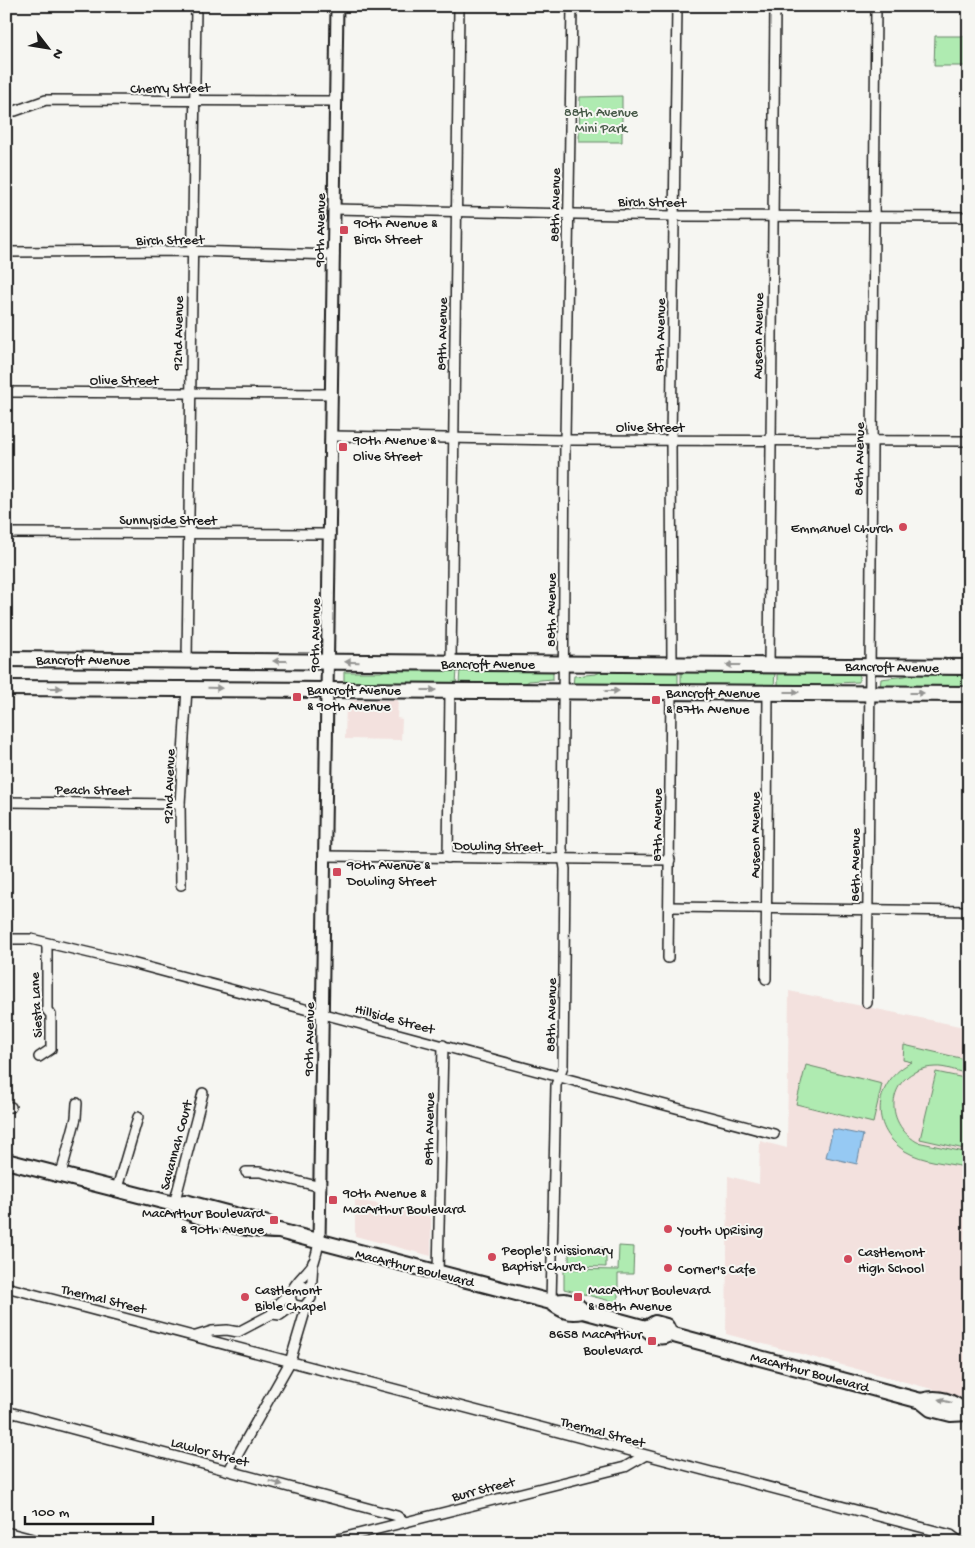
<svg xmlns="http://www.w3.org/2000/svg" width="975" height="1548" viewBox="0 0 975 1548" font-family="'Gochi Hand',sans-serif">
<rect width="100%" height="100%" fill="#f6f6f2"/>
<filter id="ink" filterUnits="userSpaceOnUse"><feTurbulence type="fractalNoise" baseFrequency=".02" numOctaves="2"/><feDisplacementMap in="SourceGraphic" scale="10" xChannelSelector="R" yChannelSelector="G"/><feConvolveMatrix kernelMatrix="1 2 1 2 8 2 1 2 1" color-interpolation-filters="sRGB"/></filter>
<g filter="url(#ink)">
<g fill="#f3e1de">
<polygon points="352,700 398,700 397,718 402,719 401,740 345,739 346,704"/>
<polygon points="789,991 969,1028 969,1399 726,1334 728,1176 759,1184 760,1141 787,1148"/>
<polygon points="355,1200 385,1205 431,1217 431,1256 355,1236"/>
</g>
<g fill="#afebb1" stroke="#668466">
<polygon points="935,36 969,36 969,66 934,66"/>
<polygon points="622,96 622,142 579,142 580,97"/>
<polygon points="391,668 457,668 456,685 344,683 344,672 381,672"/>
<polygon points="460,668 553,669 553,679 529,681 522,685 459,685"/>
<polygon points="605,670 678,670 678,687 573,685 574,676 596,674"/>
<polygon points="681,670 775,671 774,688 681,687"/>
<polygon points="778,671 859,672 859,682 836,683 824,688 778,688"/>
<polygon points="915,672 969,673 969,689 880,688 881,679 905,676"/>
<path d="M 904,1045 L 969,1060 L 969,1074 C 958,1072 945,1066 935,1067 C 890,1069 879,1119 917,1142 L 969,1153 L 969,1168 C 949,1163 923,1162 905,1151 C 868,1127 874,1081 912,1062 L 903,1060 Z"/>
<polygon points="806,1065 882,1084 873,1123 796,1104"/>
<polygon points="936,1072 969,1079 969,1150 920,1139"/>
<polygon points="619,1246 634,1247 633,1274 618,1274 618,1303 564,1289 564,1269 618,1270"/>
<polygon points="569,1247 606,1248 606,1267 569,1266"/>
</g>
<polygon fill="#96c9f3" stroke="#65849d" points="833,1129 863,1135 857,1164 826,1157"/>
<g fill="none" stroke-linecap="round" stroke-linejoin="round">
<defs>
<g id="minor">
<polyline points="6,111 15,111 46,100 336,101"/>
<polyline points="334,209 674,216 969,217"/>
<polyline points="6,252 192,251 334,255"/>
<polyline points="6,392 332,394"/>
<polyline points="332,436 565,440 969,441"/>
<polyline points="6,533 330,534"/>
<polyline points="187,660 196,6"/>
<polyline points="451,663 459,6"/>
<polyline points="672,664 671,440 677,6"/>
<polyline points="769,665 775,6"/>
<polyline points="6,802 180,804"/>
<polyline points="325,856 670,860"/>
<polyline points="448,858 450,690"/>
<polyline points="181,885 180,804 187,688"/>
<polyline points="670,907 969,911"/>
<polyline points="6,939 31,939 128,962 774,1134"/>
<polyline points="668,958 671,691"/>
<polyline points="766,979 768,692"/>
<polyline points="867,1003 876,6"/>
<polyline points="39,1057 51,1049 51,1015 47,1010 47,944"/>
<polyline points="6,1107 11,1107"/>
<polyline points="246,1172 260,1172 321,1187"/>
<polyline points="61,1174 76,1118 77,1103"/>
<polyline points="117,1188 138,1117"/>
<polyline points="174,1204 203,1093"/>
<polyline points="438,1273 443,1045"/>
<polyline points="6,1287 951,1535 960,1542"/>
<path d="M 295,1287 L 303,1286 L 310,1291 L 311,1298 L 304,1307 L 294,1305 C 281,1291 307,1275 314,1262 C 316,1256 318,1248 319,1242"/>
<polyline points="311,1295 313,1262"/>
<polyline points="551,1302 556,1085 563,1066 565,869 562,849 565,440 572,6"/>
<polyline points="272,1314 274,1307 290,1293"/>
<polyline points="196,1336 212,1331 227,1330 238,1332 272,1314 280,1315 294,1305"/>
<polyline points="6,1411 397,1516 405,1522"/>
<polyline points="229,1470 290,1362 307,1305"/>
<polyline points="6,1532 44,1542"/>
<polyline points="326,1542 625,1467 644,1456"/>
</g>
<polyline id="tertiary" points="319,1242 337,6"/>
<g id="secondary">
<polyline points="6,659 969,667"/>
<polyline points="6,688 969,694"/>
<polyline points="6,1161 174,1204 185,1202 268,1224"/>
<path d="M 174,1204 C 192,1219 254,1231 279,1231 L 551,1302 L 565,1301 L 574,1303 L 583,1311 L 646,1328 C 654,1336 660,1339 670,1334 L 921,1401 L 931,1409 L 951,1414 L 969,1413"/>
<path d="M 551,1302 C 563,1311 569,1314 583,1311"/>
<polyline points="646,1328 655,1323 666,1326 670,1334"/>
<path d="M 921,1401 C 939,1396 952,1401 965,1412"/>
</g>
</defs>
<use href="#minor" stroke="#1c1c1c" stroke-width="12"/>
<use href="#tertiary" stroke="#1c1c1c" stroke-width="15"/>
<use href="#secondary" stroke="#1c1c1c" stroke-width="18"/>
<use href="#minor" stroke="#f6f6f2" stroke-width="9"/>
<use href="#tertiary" stroke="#f6f6f2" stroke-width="11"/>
<use href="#secondary" stroke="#f6f6f2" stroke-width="14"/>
</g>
<defs><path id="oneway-solid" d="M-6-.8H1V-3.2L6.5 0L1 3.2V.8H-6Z" transform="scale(1.25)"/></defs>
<g fill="#949492">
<use href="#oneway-solid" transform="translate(280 661) rotate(-180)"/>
<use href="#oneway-solid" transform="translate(352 662) rotate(-179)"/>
<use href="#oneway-solid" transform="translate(733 665) rotate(-180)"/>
<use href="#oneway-solid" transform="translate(55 688)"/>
<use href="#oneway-solid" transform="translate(215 688) rotate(1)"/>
<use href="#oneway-solid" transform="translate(429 690)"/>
<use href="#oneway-solid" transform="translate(612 691)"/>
<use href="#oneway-solid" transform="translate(792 692)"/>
<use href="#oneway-solid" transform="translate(917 693)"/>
<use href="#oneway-solid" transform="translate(945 1401) rotate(-165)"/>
<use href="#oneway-solid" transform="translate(276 1483) rotate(15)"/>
</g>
</g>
<g fill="#d1495b" stroke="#f6f6f2" stroke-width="2">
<rect x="339" y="225" width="10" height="10" rx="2.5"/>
<rect x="338" y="442" width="10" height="10" rx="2.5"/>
<circle cx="903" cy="527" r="5"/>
<rect x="292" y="692" width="10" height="10" rx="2.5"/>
<rect x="651" y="695" width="10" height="10" rx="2.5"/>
<rect x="332" y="867" width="10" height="10" rx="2.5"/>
<rect x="328" y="1195" width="10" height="10" rx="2.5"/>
<rect x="269" y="1215" width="10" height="10" rx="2.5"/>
<circle cx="668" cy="1229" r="5"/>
<circle cx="492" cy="1257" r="5"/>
<circle cx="848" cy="1259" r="5"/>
<circle cx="668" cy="1268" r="5"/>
<circle cx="245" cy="1297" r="5"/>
<rect x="573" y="1292" width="10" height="10" rx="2.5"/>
<rect x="647" y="1336" width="10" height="10" rx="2.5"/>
</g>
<g text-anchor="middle" stroke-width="4" stroke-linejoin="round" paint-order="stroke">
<g font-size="14" fill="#1c1c1c" stroke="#f6f6f2">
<text transform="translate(170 87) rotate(-1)" y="5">Cherry Street</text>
<text transform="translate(652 201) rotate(1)" y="5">Birch Street</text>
<text transform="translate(554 205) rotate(-89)" y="5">88th Avenue</text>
<text transform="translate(319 230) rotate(-89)" y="5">90th Avenue</text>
<text transform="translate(170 239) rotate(-1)" y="5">Birch Street</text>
<text transform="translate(177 333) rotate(-89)" y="5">92nd Avenue</text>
<text transform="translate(441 334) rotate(-89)" y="5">89th Avenue</text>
<text transform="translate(659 335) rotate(-89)" y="5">87th Avenue</text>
<text transform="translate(757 336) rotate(-89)" y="5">Auseon Avenue</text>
<text x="124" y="384">Olive Street</text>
<text x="650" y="431">Olive Street</text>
<text transform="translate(858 459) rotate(-89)" y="5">86th Avenue</text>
<text x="168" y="524">Sunnyside Street</text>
<text transform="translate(550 610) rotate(-90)" y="5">88th Avenue</text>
<text transform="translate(314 635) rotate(-89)" y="5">90th Avenue</text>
<text x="83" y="664">Bancroft Avenue</text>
<text x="488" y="668">Bancroft Avenue</text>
<text transform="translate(892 666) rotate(1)" y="5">Bancroft Avenue</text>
<text transform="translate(168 786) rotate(-88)" y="5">92nd Avenue</text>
<text transform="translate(93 789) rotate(1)" y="5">Peach Street</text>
<text transform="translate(656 825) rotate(-90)" y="5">87th Avenue</text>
<text transform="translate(754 835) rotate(-90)" y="5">Auseon Avenue</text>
<text transform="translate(498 845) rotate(1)" y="5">Dowling Street</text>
<text transform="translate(854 865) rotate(-90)" y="5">86th Avenue</text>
<text transform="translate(35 1005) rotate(-93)" y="5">Siesta Lane</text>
<text transform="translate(550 1015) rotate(-89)" y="5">88th Avenue</text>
<text transform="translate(395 1018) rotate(15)" y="5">Hillside Street</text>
<text transform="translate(308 1039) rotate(-89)" y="5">90th Avenue</text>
<text transform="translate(428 1129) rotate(-89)" y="5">89th Avenue</text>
<text transform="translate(175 1145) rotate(-75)" y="5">Savannah Court</text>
<text transform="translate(415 1267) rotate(14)" y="5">MacArthur Boulevard</text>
<text transform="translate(104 1298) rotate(14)" y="5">Thermal Street</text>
<text transform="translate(810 1371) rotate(15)" y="5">MacArthur Boulevard</text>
<text transform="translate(603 1431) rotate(15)" y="5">Thermal Street</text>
<text transform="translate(210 1451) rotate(15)" y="5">Lawlor Street</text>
<text transform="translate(483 1488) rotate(-14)" y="5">Burr Street</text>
</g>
<g font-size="14" fill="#485a49" stroke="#f6f6f2">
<text x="601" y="116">88th Avenue<tspan x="601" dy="16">Mini Park</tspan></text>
</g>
<g font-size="14" fill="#1c1c1c" stroke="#f6f6f2" text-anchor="start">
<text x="354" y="227">90th Avenue &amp;<tspan x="354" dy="16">Birch Street</tspan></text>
<text x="353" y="444">90th Avenue &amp;<tspan x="353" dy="16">Olive Street</tspan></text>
<text x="893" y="532" text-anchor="end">Emmanuel Church</text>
<text x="307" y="694">Bancroft Avenue<tspan x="307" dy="16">&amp; 90th Avenue</tspan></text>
<text x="666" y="697">Bancroft Avenue<tspan x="666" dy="16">&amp; 87th Avenue</tspan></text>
<text x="347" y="869">90th Avenue &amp;<tspan x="347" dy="16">Dowling Street</tspan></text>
<text x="343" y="1197">90th Avenue &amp;<tspan x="343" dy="16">MacArthur Boulevard</tspan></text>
<text x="264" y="1217" text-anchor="end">MacArthur Boulevard<tspan x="264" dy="16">&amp; 90th Avenue</tspan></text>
<text x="678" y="1234">Youth UpRising</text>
<text x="502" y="1254">People's Missionary<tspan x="502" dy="16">Baptist Church</tspan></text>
<text x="858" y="1256">Castlemont<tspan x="858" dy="16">High School</tspan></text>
<text x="678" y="1273">Corner's Cafe</text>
<text x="255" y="1294">Castlemont<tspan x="255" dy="16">Bible Chapel</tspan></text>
<text x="588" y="1294">MacArthur Boulevard<tspan x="588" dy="16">&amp; 88th Avenue</tspan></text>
<text x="642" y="1338" text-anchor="end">8658 MacArthur<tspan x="642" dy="16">Boulevard</tspan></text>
</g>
</g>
<rect width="975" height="1548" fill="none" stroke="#f6f6f2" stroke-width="25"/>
<rect x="12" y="12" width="950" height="1523" fill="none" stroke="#1c1c1c" stroke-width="2" filter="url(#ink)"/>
<g transform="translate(48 48) rotate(121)" stroke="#f6f6f2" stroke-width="4" paint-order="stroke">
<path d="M0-4L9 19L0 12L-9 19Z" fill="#1c1c1c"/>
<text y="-8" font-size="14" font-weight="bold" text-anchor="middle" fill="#1c1c1c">N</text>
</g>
<path d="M25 1516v8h128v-8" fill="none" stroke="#1c1c1c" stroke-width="2.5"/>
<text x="32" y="1516" font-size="15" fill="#1c1c1c" stroke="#f6f6f2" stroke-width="4" paint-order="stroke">100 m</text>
</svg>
